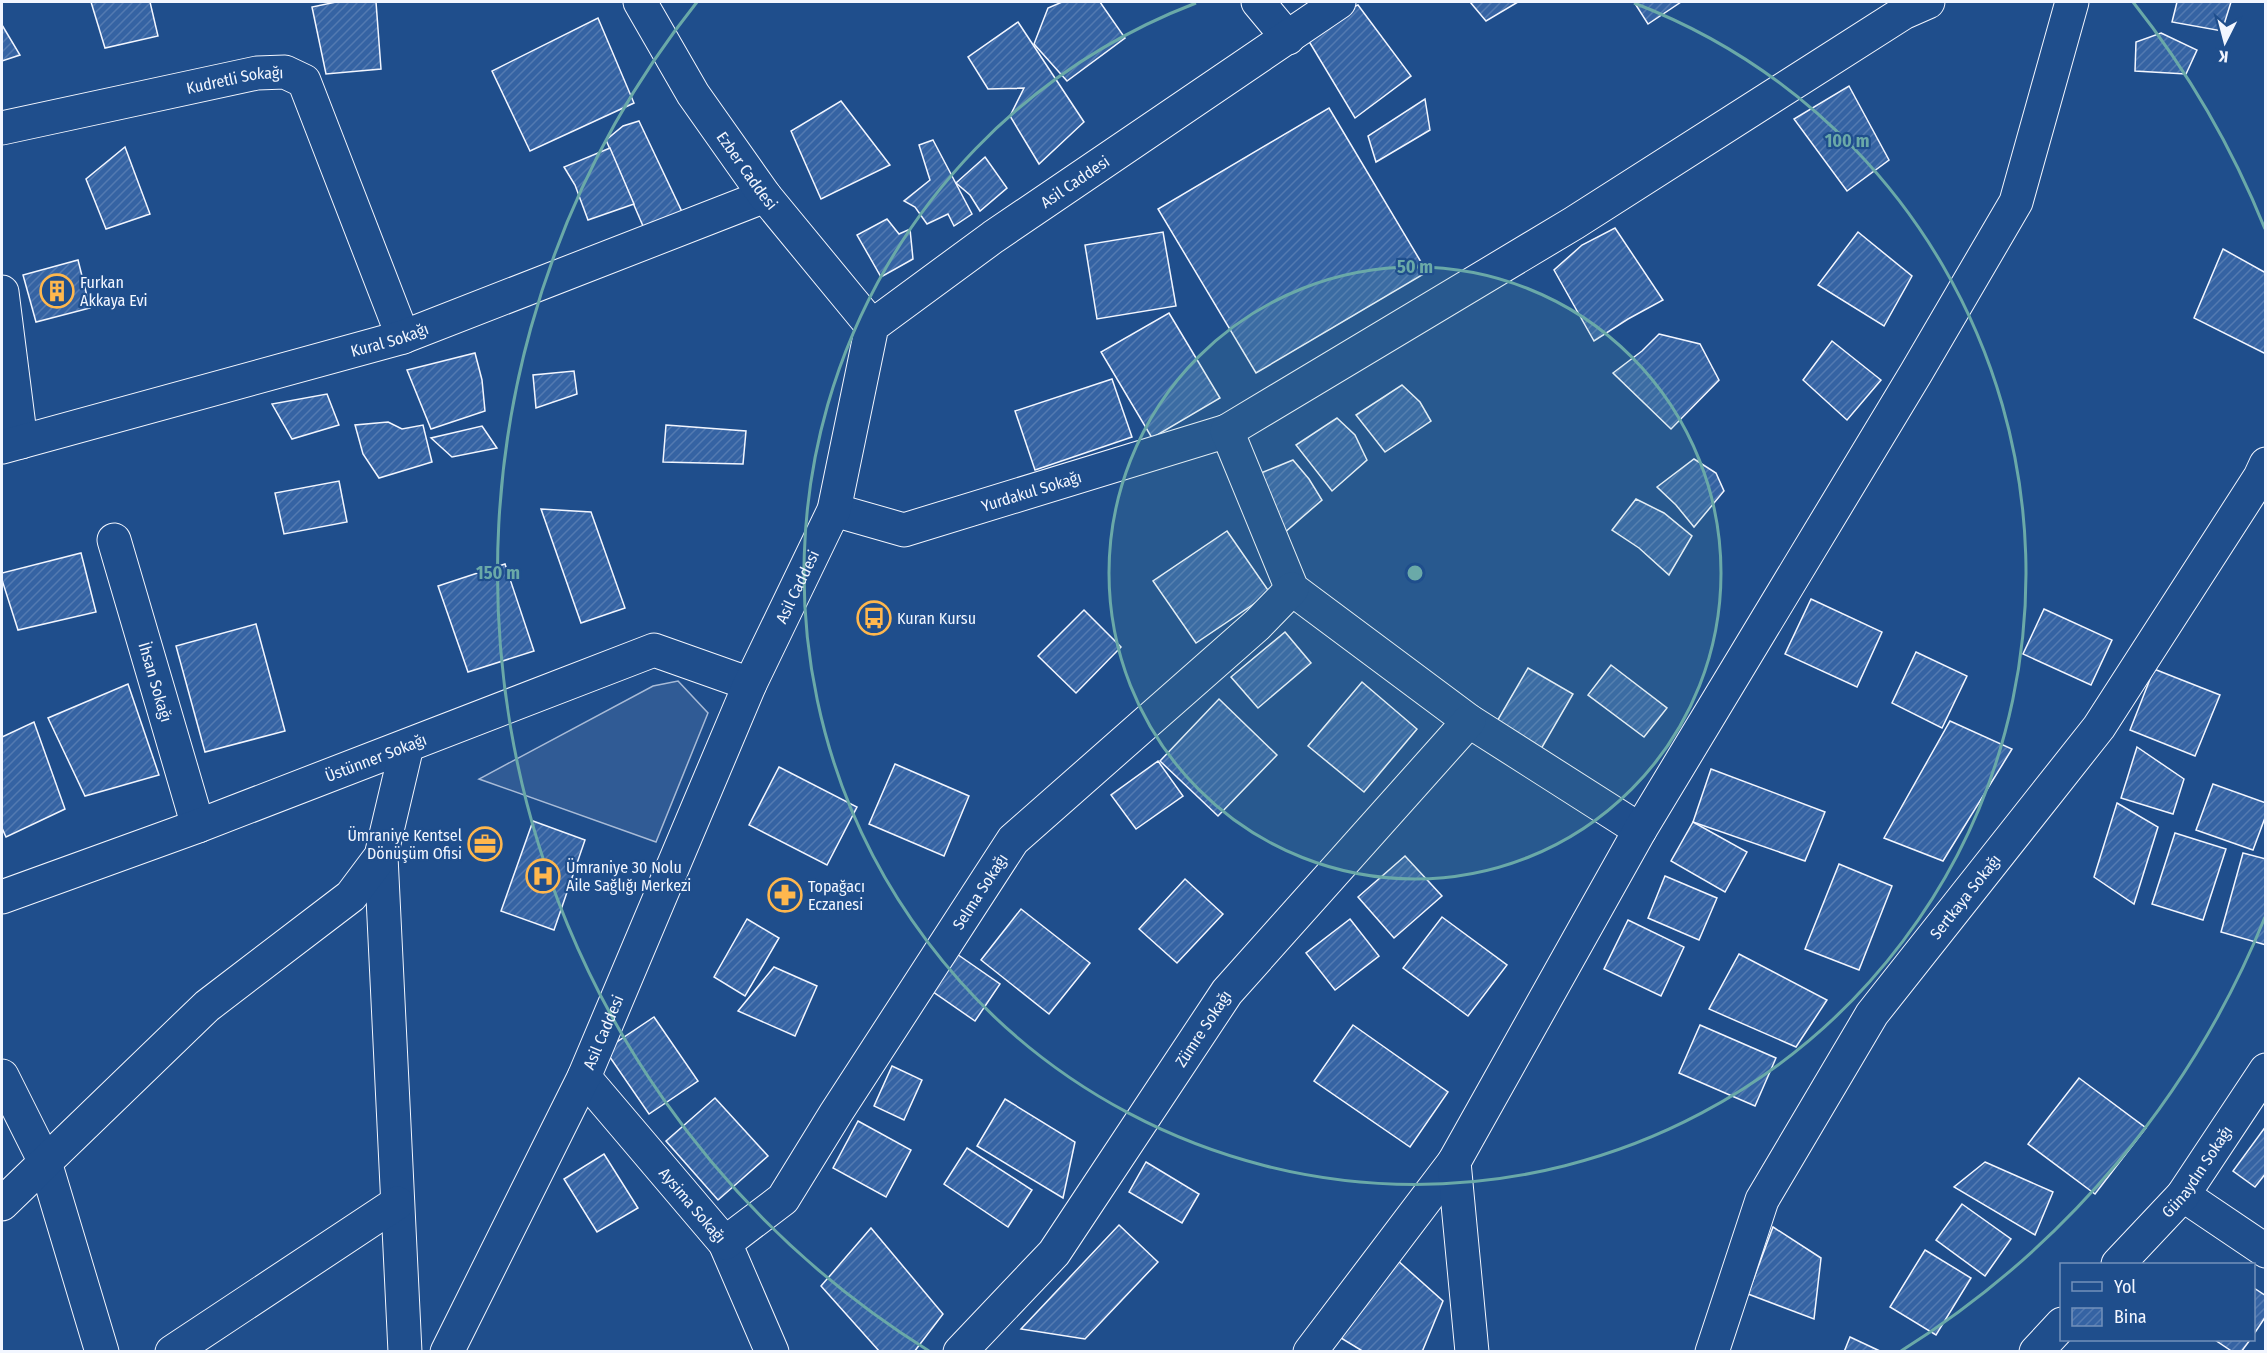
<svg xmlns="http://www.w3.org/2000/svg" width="2267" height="1353" viewBox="0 0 2267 1353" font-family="'Fira Sans Condensed',sans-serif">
<defs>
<pattern id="building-hatch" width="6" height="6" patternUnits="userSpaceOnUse" patternTransform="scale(1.5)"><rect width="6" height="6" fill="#3563a3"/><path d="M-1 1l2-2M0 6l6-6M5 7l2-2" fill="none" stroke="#537ab1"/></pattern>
</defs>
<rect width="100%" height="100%" fill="#1f4e8c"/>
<polygon fill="#305b95" stroke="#a8bbd7" stroke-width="1.5" points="678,681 708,713 656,842 479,779 653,686"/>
<g fill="url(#building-hatch)" stroke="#f2f6ff" stroke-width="1.5">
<polygon points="91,2 150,2 158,36 105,48"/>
<polygon points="336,2 376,2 381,69 326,74 312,7"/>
<polygon points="1062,2 1100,2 1125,38 1067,81 1034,44 1048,8"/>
<polygon points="1470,2 1518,2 1486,21"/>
<polygon points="1634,2 1681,2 1648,24"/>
<polygon points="2177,2 2231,2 2222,31 2172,22"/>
<polygon points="1358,5 1411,76 1355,118 1301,28"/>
<polygon points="598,18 634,103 530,151 492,71"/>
<polygon points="1018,22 1084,122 1039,164 1010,116 1024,88 988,89 968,57"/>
<polygon points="2,25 20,55 2,61"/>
<polygon points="2161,33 2197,50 2186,74 2135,71 2136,42"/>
<polygon points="1849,86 1889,160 1847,191 1794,119"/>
<polygon points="1425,99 1430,130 1376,162 1368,136"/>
<polygon points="841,101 890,165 821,199 791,131"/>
<polygon points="1329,108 1427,272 1256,373 1158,209"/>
<polygon points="639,121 683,214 646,233 606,140 623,126"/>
<polygon points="933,140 972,214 954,226 948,214 927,224 915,207 904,201 930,180 919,145"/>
<polygon points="125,147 150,214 106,229 86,179"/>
<polygon points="610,148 634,204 588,220 575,185 564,167"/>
<polygon points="985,157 1007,188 980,211 970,195 956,183"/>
<polygon points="887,219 899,234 910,229 913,259 881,277 857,235"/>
<polygon points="1615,228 1663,300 1628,319 1594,341 1554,270 1582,245"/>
<polygon points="1163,232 1176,306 1097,319 1085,245"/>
<polygon points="1858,232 1912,276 1884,326 1818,285"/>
<polygon points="2223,249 2266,273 2266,354 2194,318"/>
<polygon points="78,260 90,308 36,322 23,275"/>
<polygon points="1169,313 1220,398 1152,438 1101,352"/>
<polygon points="1659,334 1700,344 1719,380 1671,429 1613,373 1642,351"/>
<polygon points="1832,341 1881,380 1847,420 1803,380"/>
<polygon points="475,353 482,380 485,411 431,429 407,370"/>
<polygon points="574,371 577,394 536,408 533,375"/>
<polygon points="1112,379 1132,437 1035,470 1015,411"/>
<polygon points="1402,385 1420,402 1431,421 1385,452 1356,415"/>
<polygon points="327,394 339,425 292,439 272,404"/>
<polygon points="1337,418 1355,435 1367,460 1332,491 1296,445"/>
<polygon points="388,422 402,429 423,425 432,462 379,478 363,454 355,425"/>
<polygon points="666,425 746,431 743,464 663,462"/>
<polygon points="482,426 497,448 452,457 431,438"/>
<polygon points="1694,459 1716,473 1724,491 1694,527 1676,505 1657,487"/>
<polygon points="1293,460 1309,479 1322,500 1284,533 1256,475"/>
<polygon points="339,481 347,522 284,534 275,493"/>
<polygon points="1636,499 1664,513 1692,536 1669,575 1639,548 1612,530"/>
<polygon points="541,509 591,512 625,608 581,623"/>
<polygon points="1227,531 1270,593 1196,643 1153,581"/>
<polygon points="81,553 96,612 18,630 2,580 2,573"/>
<polygon points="505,564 534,651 468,672 438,586"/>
<polygon points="1811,599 1882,632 1857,687 1785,654"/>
<polygon points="2044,609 2112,640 2091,685 2023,654"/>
<polygon points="1084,610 1121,647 1076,693 1038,656"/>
<polygon points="256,624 285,731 205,752 176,646"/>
<polygon points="1285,632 1311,663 1258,708 1231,677"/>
<polygon points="1916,652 1967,676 1942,728 1892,703"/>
<polygon points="1611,665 1667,708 1644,737 1588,695"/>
<polygon points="1528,668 1573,694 1541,749 1496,723"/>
<polygon points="2154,669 2220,695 2195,756 2130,730"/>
<polygon points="1362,682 1417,729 1364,792 1308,746"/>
<polygon points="128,684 159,775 85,796 48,718"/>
<polygon points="1219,699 1277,755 1218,816 1160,761"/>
<polygon points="1950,721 2012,749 1943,861 1884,838"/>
<polygon points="34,722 65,809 6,837 2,828 2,737"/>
<polygon points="2137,747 2184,779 2173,814 2121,798"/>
<polygon points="1158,761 1183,796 1136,829 1111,795"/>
<polygon points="895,764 969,796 944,856 869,824"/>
<polygon points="779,767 857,807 827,865 749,825"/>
<polygon points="1711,769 1825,812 1805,861 1693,822"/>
<polygon points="2213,784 2266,803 2266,815 2253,850 2196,830"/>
<polygon points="2117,803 2158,827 2134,904 2094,877"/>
<polygon points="533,821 585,840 554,930 501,911"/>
<polygon points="1693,822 1747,852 1725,892 1671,861"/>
<polygon points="2175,833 2226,849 2203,920 2152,904"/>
<polygon points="2243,853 2266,859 2266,945 2221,932"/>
<polygon points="1405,856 1442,896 1394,938 1358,897"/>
<polygon points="1839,864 1892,886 1859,970 1805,949"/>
<polygon points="1665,876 1717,898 1699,940 1648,918"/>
<polygon points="1185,879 1223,914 1177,963 1139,929"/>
<polygon points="1021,909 1090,963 1049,1014 981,960"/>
<polygon points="1442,917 1507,965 1468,1016 1403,968"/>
<polygon points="747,919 779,938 745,996 714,977"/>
<polygon points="1350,919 1379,956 1335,990 1306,953"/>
<polygon points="1628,920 1684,947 1661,996 1604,969"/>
<polygon points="954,952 1000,984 975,1021 929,989"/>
<polygon points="1739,954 1827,1000 1796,1047 1709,1009"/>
<polygon points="774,967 817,986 795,1036 738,1011"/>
<polygon points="654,1017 698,1081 649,1114 605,1050"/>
<polygon points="1353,1025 1448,1092 1410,1147 1314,1081"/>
<polygon points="1700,1025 1776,1058 1755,1106 1679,1073"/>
<polygon points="892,1066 922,1080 904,1120 874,1106"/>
<polygon points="2079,1078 2146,1128 2095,1194 2028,1144"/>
<polygon points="715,1098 768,1156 718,1200 666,1141"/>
<polygon points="1005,1099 1075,1142 1063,1198 977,1146"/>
<polygon points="858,1121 911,1150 886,1197 833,1168"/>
<polygon points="2266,1126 2266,1173 2255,1187 2233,1171"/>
<polygon points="967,1148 1032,1190 1008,1227 944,1184"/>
<polygon points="604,1154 638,1208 597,1232 564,1179"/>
<polygon points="1146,1162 1199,1194 1182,1223 1129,1192"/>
<polygon points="1985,1162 2053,1192 2035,1235 1954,1187"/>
<polygon points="1962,1204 2011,1239 1985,1276 1936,1240"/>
<polygon points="1119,1225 1158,1262 1085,1339 1021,1329"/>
<polygon points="1773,1227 1821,1258 1814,1319 1748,1294"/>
<polygon points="871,1228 943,1314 914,1352 880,1352 821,1286"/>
<polygon points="1925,1250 1971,1278 1936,1335 1890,1307"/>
<polygon points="1396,1259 1443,1301 1422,1352 1364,1352 1341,1338"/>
<polygon points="2254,1288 2266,1296 2266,1316 2254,1334"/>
<polygon points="1850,1337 1882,1352 1844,1352"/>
<polygon points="2215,1340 2250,1340 2241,1352 2233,1352"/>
</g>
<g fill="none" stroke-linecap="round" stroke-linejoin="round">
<defs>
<g id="minor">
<polyline points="1258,2 1288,38"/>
<path id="s1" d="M 2,128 L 257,73 L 285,72 L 304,81 L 403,337"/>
<polyline points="2,292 21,442"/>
<path id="s2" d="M 2,447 L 403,337 L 765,196"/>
<path id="s3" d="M 834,510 L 904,530 L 1227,431"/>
<path id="s4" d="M 114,540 L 198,826"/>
<polyline points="1640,830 1469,721 1292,589 1227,431 1574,223 1903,13 1928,2"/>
<polyline points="381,856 405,1352"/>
<path id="s5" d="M 2,897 L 198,826 L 654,650 L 750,684"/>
<polyline points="2,1076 45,1162 102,1352"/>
<path id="s6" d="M 584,1077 L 725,1243 L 772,1352"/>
<polyline points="2183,1195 2266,1251"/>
<polyline points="2,1204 207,1006 351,896 381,856 407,746"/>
<path id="s7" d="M 725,1243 L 783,1199 L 836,1113 L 1013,840 L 1257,625 L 1292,589"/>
<path id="s8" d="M 2118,1264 L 2183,1195 L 2266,1070"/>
<polyline points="172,1352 397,1203"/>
<path id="s9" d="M 960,1352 L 1054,1253 L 1227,992 L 1469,721"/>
<polyline points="1310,1352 1454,1162"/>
<polyline points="1472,1352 1454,1162 1640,830 1916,373 2016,202 2072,2"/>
<path id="s10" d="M 1712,1352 L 1762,1200 L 1872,1014 L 2099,727 L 2260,477 L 2266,464"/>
<polyline points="2036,1352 2062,1324"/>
</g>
<g id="tertiary">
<path id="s11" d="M 640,2 L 693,94 L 765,196 L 872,326"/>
<path id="s12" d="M 447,1352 L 584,1077 L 750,684 L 834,510 L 872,326 L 993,237 L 1339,2"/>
</g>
</defs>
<use href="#minor" stroke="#f2f6ff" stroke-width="35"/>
<use href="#tertiary" stroke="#f2f6ff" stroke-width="35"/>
<use href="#minor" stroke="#1f4e8c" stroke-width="33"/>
<use href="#tertiary" stroke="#1f4e8c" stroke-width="33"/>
</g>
<circle cx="1415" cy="573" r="306" fill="#6aa9a8" fill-opacity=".12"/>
<g fill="none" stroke="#6aa9a8" stroke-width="3">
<circle cx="1415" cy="573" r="306"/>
<path d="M1634 3A611 611 0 1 1 1196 3"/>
<path d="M2265 917A917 917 0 0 1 1901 1351M929 1351A917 917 0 0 1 697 2M2133 2A917 917 0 0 1 2265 229"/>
</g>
<defs>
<symbol id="building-ring" viewBox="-11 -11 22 22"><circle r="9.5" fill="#1f4e8c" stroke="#ffb74d" stroke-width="1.5"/><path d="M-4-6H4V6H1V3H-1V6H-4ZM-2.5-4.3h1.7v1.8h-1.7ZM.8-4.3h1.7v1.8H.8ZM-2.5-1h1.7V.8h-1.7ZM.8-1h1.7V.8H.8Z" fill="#ffb74d"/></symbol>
<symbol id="bus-ring" viewBox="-11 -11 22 22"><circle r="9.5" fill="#1f4e8c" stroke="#ffb74d" stroke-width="1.5"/><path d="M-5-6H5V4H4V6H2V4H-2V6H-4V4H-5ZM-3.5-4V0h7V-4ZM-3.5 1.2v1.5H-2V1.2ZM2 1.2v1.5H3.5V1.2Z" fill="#ffb74d"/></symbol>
<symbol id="office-ring" viewBox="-11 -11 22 22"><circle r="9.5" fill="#1f4e8c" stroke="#ffb74d" stroke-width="1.5"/><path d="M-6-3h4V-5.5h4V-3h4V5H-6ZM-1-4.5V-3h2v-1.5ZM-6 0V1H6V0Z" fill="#ffb74d"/></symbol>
<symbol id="hospital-ring" viewBox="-11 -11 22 22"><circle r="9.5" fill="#1f4e8c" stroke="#ffb74d" stroke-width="1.5"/><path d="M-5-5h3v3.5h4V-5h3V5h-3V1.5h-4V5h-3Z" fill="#ffb74d"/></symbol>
<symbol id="pharmacy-ring" viewBox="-11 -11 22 22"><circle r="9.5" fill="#1f4e8c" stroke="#ffb74d" stroke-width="1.5"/><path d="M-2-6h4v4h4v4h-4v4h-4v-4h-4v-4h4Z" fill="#ffb74d"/></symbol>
</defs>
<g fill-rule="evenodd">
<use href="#building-ring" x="38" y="272" width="38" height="38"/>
<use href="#bus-ring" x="855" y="599" width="38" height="38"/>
<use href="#office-ring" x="466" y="825" width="38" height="38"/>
<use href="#hospital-ring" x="524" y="857" width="38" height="38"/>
<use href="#pharmacy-ring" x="766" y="876" width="38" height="38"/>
</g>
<g text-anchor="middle" stroke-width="4.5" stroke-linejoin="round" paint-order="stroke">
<g font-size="16" fill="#f2f6ff" stroke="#1f4e8c">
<text dy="6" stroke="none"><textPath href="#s1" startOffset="238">Kudretli Sokağı</textPath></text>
<text dy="6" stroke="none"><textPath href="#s11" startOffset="200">Ezber Caddesi</textPath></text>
<text dy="6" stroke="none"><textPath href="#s12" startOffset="1364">Asil Caddesi</textPath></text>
<text dy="6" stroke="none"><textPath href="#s2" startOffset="402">Kural Sokağı</textPath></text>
<text dy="6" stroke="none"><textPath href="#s3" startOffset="206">Yurdakul Sokağı</textPath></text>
<text dy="6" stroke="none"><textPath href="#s12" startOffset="842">Asil Caddesi</textPath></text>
<text dy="6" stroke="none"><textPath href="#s4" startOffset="148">İhsan Sokağı</textPath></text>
<text dy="6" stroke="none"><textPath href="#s5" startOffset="399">Üstünner Sokağı</textPath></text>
<text dy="6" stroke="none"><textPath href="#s7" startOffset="438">Selma Sokağı</textPath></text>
<text dy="6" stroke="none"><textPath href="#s10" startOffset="526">Sertkaya Sokağı</textPath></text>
<text dy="6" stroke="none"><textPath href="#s9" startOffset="406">Zümre Sokağı</textPath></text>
<text dy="6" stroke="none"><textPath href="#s12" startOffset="356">Asil Caddesi</textPath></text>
<text dy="6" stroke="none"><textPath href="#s8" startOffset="122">Günaydın Sokağı</textPath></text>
<text dy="6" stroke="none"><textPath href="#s6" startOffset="168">Aysima Sokağı</textPath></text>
</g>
<g font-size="16" fill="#f2f6ff" stroke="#1f4e8c" text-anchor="start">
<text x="80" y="288">Furkan<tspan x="80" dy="18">Akkaya Evi</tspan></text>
<text x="897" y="624">Kuran Kursu</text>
<text x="462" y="841" text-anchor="end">Ümraniye Kentsel<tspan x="462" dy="18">Dönüşüm Ofisi</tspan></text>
<text x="566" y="873">Ümraniye 30 Nolu<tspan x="566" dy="18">Aile Sağlığı Merkezi</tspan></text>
<text x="808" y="892">Topağacı<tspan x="808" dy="18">Eczanesi</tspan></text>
</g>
</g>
<circle cx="1415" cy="573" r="9" fill="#6aa9a8" stroke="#1f4e8c" stroke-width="3"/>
<g font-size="18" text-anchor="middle" font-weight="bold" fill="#6aa9a8" stroke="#1f4e8c" stroke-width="4.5" stroke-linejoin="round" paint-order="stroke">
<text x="1847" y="147">100 m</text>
<text x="1415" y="273">50 m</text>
<text x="498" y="579">150 m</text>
</g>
<rect width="2267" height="1353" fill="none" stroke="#f2f6ff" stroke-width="6"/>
<rect x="2060" y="1263" width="195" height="78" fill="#1f4e8c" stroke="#7391ba" stroke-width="1.5"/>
<rect x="2072" y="1282" width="30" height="9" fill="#1f4e8c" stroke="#7391ba" stroke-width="1.5"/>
<text x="2114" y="1293" font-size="18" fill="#f2f6ff">Yol</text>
<rect x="2072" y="1308" width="30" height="18" fill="url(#building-hatch)" stroke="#7391ba" stroke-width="1.5"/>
<text x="2114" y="1323" font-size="18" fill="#f2f6ff">Bina</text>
<g transform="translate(2225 42) rotate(186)" stroke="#1f4e8c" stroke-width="4.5" paint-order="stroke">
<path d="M0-4.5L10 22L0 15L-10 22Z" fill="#f2f6ff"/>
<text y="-9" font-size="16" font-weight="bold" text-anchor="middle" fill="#f2f6ff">K</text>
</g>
</svg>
